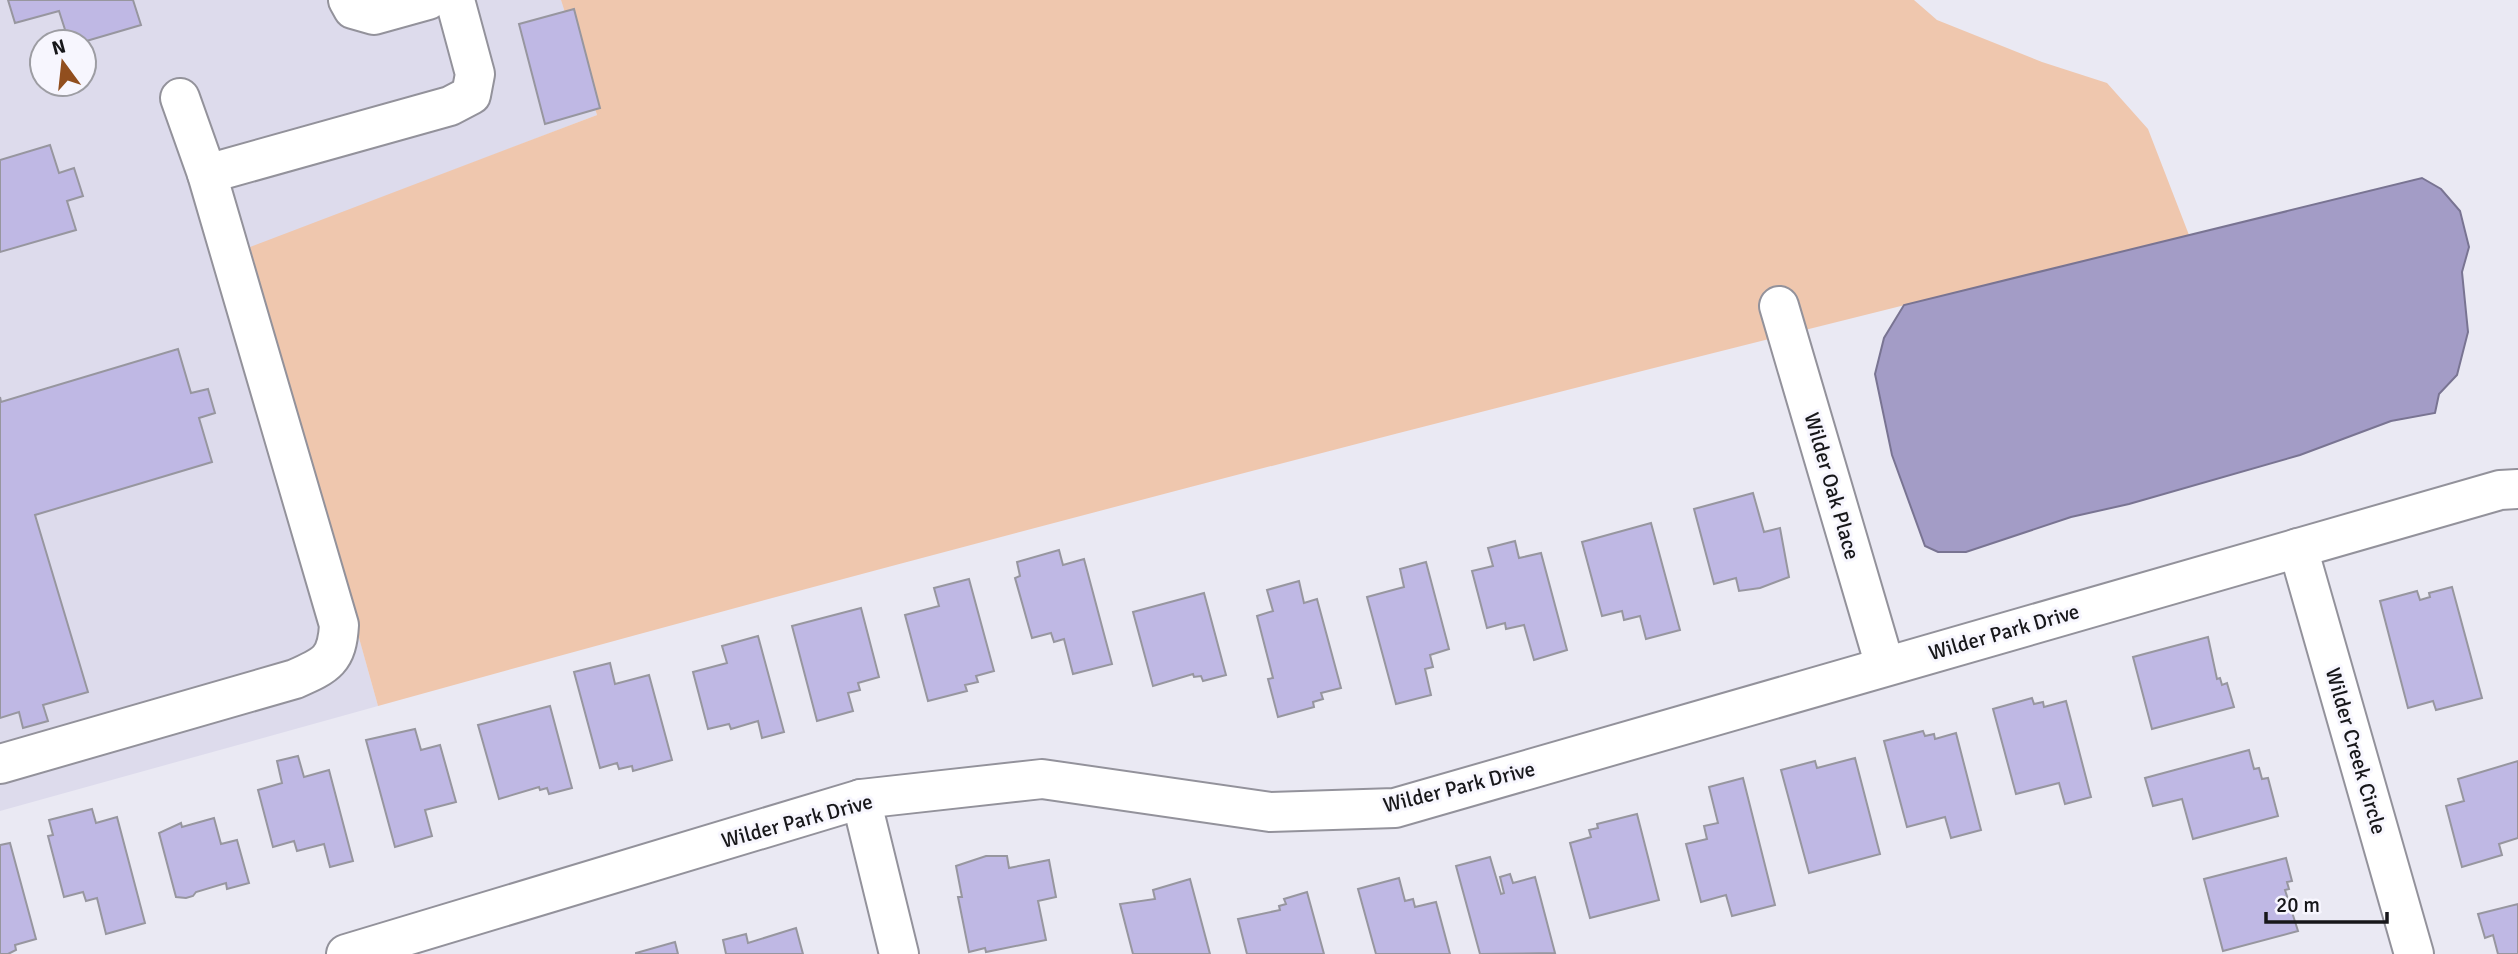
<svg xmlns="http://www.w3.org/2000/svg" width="2518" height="954" viewBox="0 0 2518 954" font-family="Signika,sans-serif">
<rect width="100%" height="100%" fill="#eae9f3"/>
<path fill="#dddbec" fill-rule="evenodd" d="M 0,0 L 561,0 L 597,115 L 251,248 L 378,706 L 0,811 ZM 42,42 L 84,42 L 84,84 L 42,84 Z"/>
<path fill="#efc7ae" d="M 561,0 L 1914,0 L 1937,20 L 2042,62 L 2107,83 L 2148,129 L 2189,235 C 1583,383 979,539 378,706 L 250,247 L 597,115 Z"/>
<polygon fill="#a39cc6" stroke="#797492" stroke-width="2" points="2422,178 2441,189 2460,211 2469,247 2462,272 2468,332 2457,375 2439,394 2435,413 2391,421 2300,455 2129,504 2071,517 1966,552 1938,552 1925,546 1892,455 1875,374 1884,338 1904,305"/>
<g fill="#bfb8e4" stroke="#97969f" stroke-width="2">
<polygon points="8,0 133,0 141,25 83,42 69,42 59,11 15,23"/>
<polygon points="574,9 600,108 545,124 519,24"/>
<polygon points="50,145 59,173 74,168 83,196 67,201 76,230 0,252 0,160"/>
<polygon points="178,349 191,393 208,389 215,413 199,418 212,462 35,515 88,692 43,705 48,721 23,728 19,712 0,718 0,397 1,402"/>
<polygon points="1753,493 1764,532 1780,528 1789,577 1760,588 1739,591 1736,578 1714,584 1694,509"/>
<polygon points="1651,523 1680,630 1646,639 1640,616 1624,620 1622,611 1602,616 1582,542"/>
<polygon points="1515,541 1519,558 1541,553 1567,650 1534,660 1524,625 1506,629 1505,623 1487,628 1472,571 1493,566 1488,548"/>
<polygon points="1059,550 1063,565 1084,559 1112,664 1073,674 1064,639 1054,642 1051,633 1032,638 1015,578 1020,576 1017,562"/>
<polygon points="1426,562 1449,649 1430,655 1433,667 1425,669 1431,695 1396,704 1367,597 1404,587 1400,569"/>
<polygon points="969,579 994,671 976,676 978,682 965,685 967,691 928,701 905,615 939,606 934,588"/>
<polygon points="1299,581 1304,603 1317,599 1341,688 1321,693 1323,699 1313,702 1314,707 1278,717 1268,679 1273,678 1257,616 1273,611 1267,590"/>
<polygon points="2452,587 2482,698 2436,710 2433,701 2408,708 2380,601 2417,591 2420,600 2430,597 2429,593"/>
<polygon points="1204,593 1226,675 1203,681 1201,676 1194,677 1193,674 1153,686 1133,612"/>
<polygon points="861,608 879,677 858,683 860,690 848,693 853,711 817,721 792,626"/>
<polygon points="758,636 784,732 762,738 758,721 731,729 729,724 708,729 693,672 727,663 722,646"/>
<polygon points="2208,637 2217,679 2220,678 2222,685 2227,683 2234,707 2152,729 2133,657"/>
<polygon points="610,663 615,684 649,675 672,760 633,771 632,766 619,769 617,763 600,768 574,672"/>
<polygon points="2032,698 2034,704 2043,702 2044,707 2066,701 2091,797 2065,804 2059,783 2016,794 1993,709"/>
<polygon points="550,706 572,788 549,794 547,788 540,790 539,787 499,799 478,725"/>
<polygon points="415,729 421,750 440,745 456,802 425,810 432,836 395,847 366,740"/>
<polygon points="1923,731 1925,736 1934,734 1935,739 1956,733 1981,830 1951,838 1945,817 1907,827 1884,741"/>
<polygon points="2249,750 2254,769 2259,768 2262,779 2268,778 2278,816 2193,839 2182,799 2153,806 2145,778"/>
<polygon points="298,756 304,777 329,770 353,861 330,867 324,844 297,851 294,841 273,847 258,790 282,783 277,761"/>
<polygon points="1855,758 1880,854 1809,873 1781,770 1815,761 1817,768"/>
<polygon points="2518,761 2518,838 2499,844 2502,855 2462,867 2446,806 2464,801 2458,779"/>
<polygon points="1743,778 1775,905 1732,916 1726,895 1701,902 1686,844 1707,839 1704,826 1718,823 1709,787"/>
<polygon points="92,809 96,823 117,817 145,923 106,934 97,898 86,901 83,892 64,897 48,836 53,835 49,820"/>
<polygon points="1637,814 1659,900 1590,918 1570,843 1591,837 1589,830 1598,828 1597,824"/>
<polygon points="214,818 221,844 237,840 249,883 227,889 226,883 196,892 193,896 186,898 176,897 159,833 181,823 182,827"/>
<polygon points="10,843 36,939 15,945 16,950 8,954 0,954 0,845"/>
<polygon points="986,856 1007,856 1009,868 1049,860 1056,897 1038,901 1046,940 986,952 985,948 969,952 958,897 962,897 956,866"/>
<polygon points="1490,857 1501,894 1504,893 1500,877 1510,874 1513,883 1535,877 1555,953 1480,954 1456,866"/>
<polygon points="2286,858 2292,881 2287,882 2289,889 2285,890 2298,931 2223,951 2204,879"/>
<polygon points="1399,878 1405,901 1413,899 1415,907 1436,902 1450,954 1376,954 1358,889"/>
<polygon points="1190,879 1210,954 1133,954 1120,904 1155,899 1153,890"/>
<polygon points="1307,892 1324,954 1247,954 1238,919 1280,910 1279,906 1286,904 1284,899"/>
<polygon points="2518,904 2518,954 2498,954 2493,935 2485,938 2478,914"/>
<polygon points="796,928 803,954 726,954 723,940 746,934 748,943"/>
<polygon points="675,942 678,954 636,954 636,953"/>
</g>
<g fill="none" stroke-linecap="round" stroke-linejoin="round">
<defs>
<g id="minor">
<polyline points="348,0 353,9 374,15 428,0"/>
<polyline points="207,174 450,106 471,95 475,74 455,0"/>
<polyline points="1779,306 1885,666"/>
<polyline points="2298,548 2414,954"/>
<path d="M 0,764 L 295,679 C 327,665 337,660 339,625 L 207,174 L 180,98"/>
<polyline points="861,799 899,954"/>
<polyline points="346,954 861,799 1042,779 1270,812 1395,808 2500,490 2518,489"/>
</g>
</defs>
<use href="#minor" stroke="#93929b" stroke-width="42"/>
<use href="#minor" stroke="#fff" stroke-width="38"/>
</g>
<g text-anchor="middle" stroke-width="6" stroke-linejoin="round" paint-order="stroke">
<g font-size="21" fill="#17171a" stroke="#f7f6fe">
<text transform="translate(1832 486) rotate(74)" y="7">Wilder Oak Place</text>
<text transform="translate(2004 632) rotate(-16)" y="7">Wilder Park Drive</text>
<text transform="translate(2356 751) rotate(74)" y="7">Wilder Creek Circle</text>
<text transform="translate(1459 787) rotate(-14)" y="7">Wilder Park Drive</text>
<text transform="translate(797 821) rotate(-15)" y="7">Wilder Park Drive</text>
</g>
</g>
<g transform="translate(63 63) rotate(345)"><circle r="33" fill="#f7f6fe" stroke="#9d9da3" stroke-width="2"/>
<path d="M0-5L12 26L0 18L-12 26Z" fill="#914e1e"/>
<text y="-10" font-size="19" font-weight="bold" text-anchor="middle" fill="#17171a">N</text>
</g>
<path d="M2266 912v10h121v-10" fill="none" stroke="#17171a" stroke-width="3.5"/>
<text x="2276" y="912" font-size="21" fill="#17171a" stroke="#f7f6fe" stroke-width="5" paint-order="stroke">20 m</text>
</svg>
